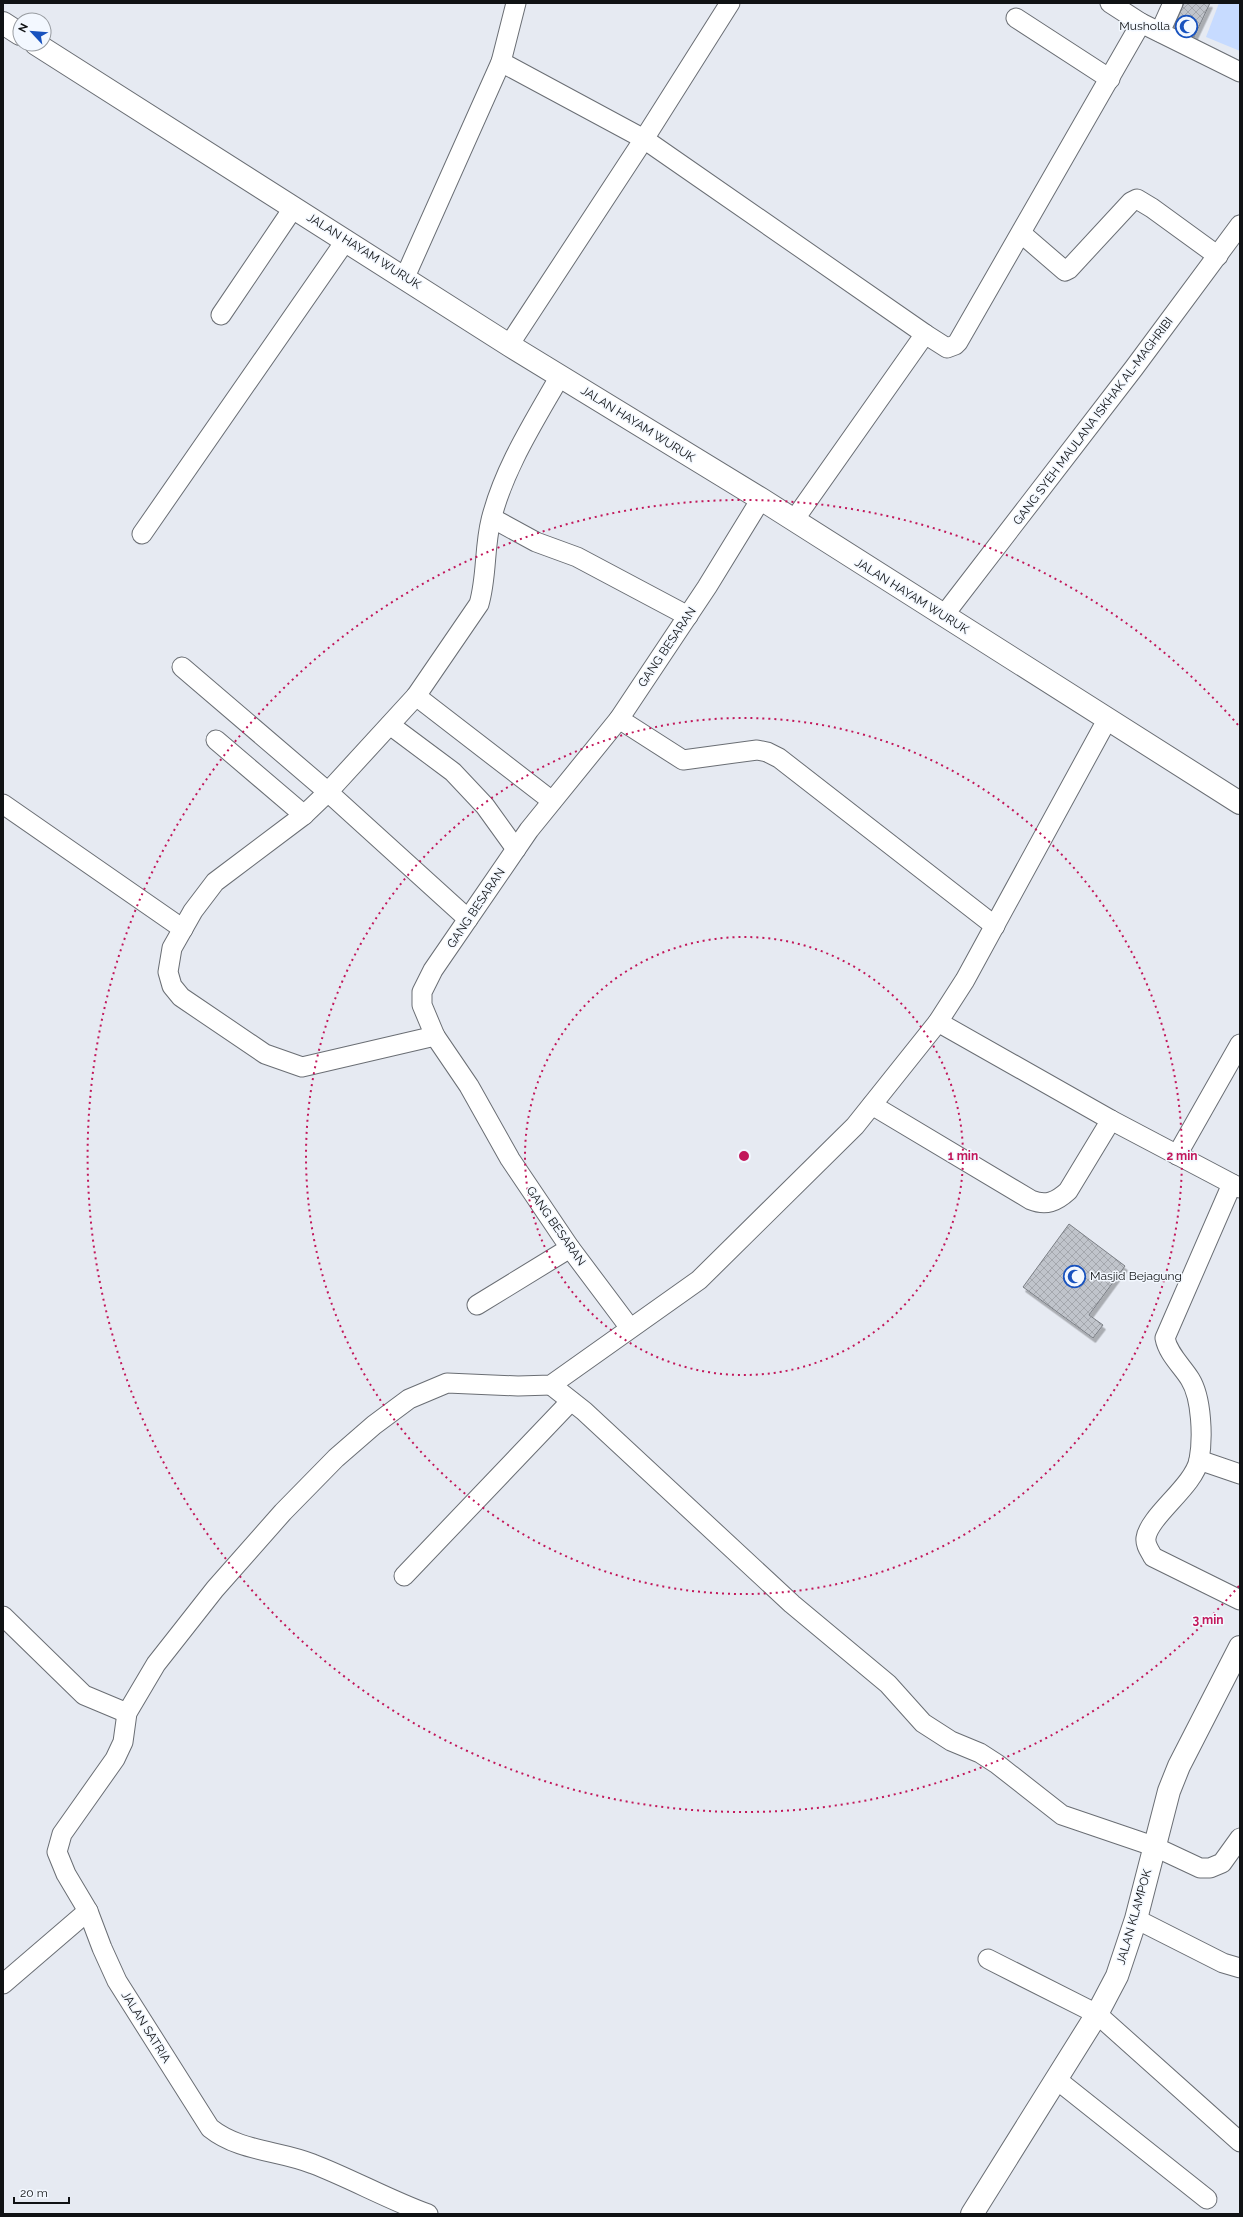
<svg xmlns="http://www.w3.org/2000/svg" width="1243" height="2217" viewBox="0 0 1243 2217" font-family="Raleway,sans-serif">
<defs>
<pattern id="building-cross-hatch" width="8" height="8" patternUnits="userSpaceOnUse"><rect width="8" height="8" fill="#c0c4cb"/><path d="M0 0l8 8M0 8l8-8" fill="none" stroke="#a4a7ad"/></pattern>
<filter id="shadow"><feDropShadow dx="2.5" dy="4.5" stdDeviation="0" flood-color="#0004"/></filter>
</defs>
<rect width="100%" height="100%" fill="#e6eaf2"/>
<polygon fill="#c7dbff" points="1219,3 1240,3 1240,51 1206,37"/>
<g fill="url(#building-cross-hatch)" stroke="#7b7f85" filter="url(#shadow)">
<polygon points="1184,3 1210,3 1194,37 1174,27"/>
<polygon points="1069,1224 1125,1266 1089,1315 1103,1325 1093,1338 1023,1287"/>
</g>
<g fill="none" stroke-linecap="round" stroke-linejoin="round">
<defs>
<g id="minor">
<polyline points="1110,3 1141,23 1240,72"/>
<polyline points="1016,18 1110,79"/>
<polyline points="1160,32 1173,3"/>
<polyline points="501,62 644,139 925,334"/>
<polyline points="1022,234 1065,271 1069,269 1131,202 1137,199 1152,208 1218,256"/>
<polyline points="405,277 501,62 516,3"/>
<polyline points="221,315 294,207"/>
<polyline points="509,345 644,139 730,3"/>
<polyline points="492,518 536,542 577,557 688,616"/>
<polyline points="794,520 925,334 947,348 955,345 958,342 1141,23"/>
<polyline points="142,534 346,240"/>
<polyline points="944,615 1134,368 1240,225"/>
<polyline points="182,667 328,792 468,919"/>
<polyline points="416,696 552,801"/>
<polyline points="619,719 683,760 757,750 767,752 779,758 995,926"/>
<polyline points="390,725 453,772 485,806 516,849"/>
<polyline points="216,740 304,815"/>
<polyline points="3,804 183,929"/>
<polyline points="938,1022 1111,1120 1240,1188"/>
<path d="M 435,1036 L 302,1067 L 265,1054 L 181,997 L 172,986 L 168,972 L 172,948 L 193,911 L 215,882 L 304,815 L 328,792 L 416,696 L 479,604 C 487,577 484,548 491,520 C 504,468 534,422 560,376"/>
<path d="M 872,1105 L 1031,1200 C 1046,1206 1056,1202 1068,1191 L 1111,1120"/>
<polyline points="1177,1155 1240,1044"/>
<path d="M 1232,1184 L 1165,1338 C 1168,1354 1182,1366 1190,1379 C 1202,1398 1203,1439 1199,1460 C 1194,1486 1149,1516 1146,1538 C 1145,1545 1150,1551 1153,1557 L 1240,1600"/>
<polyline points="477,1305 570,1248"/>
<polyline points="630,1328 570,1248 510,1159 469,1086 435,1036 422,1005 422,992 433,970 529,830 619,719 707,587 761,499"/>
<polyline points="551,1385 584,1411 792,1604 888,1684 923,1723 951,1741 980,1753 997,1764 1062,1815 1153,1846 1200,1868 1210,1868 1222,1863 1240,1838"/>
<polyline points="1199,1460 1240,1474"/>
<polyline points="404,1576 571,1401"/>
<polyline points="3,1616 84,1695 127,1713"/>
<polyline points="1136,1919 1223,1963 1240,1968"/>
<polyline points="988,1959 1097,2014 1240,2142"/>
<polyline points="3,1984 88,1911"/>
<polyline points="1056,2079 1207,2199"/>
<path d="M 428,2214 C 389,2200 352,2179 313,2164 C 279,2150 240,2152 210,2128 L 117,1981 L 102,1948 L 88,1911 L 66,1874 L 57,1852 L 62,1834 L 115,1759 L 123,1742 L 127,1713 L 156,1664 L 215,1589 L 283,1512 L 336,1458 L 374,1425 L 409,1399 L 447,1383 L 518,1386 L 551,1385 L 699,1280 L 855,1126 L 938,1022 L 965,980 L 1107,720"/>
</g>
<polyline id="tertiary" points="972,2214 1097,2014 1117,1976 1136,1919 1169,1791 1179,1766 1240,1647"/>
<g id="secondary">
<polyline points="3,23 20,34"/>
<polyline points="36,44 509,345 761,499 1240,803"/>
</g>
</defs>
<use href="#minor" stroke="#6a6e74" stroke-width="21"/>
<use href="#tertiary" stroke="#6a6e74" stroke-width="24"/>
<use href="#secondary" stroke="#6a6e74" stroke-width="24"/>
<use href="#minor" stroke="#fff" stroke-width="19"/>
<use href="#tertiary" stroke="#fff" stroke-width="22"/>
<use href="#secondary" stroke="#fff" stroke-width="22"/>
</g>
<g fill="none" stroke="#c2185b" stroke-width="2" stroke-dasharray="2 4">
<circle cx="744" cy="1156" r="219"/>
<circle cx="744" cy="1156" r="438"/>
<path d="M1239 1586A656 656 0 1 1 1239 726"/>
</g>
<defs>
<symbol id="mosque-ring" viewBox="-11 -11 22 22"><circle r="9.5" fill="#f3f8ff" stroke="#1852be" stroke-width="1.5"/><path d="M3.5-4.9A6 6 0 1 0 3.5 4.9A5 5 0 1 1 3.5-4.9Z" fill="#1852be"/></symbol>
</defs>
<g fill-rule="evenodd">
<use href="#mosque-ring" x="1174" y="14" width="25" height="25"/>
<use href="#mosque-ring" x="1062" y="1264" width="25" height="25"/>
</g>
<g text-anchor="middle" stroke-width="3" stroke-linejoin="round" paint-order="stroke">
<g font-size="12" fill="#101214" stroke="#f3f8ff" text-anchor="end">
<text x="1170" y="30">Musholla</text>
<text x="1090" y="1280" text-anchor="start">Masjid Bejagung</text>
</g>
<g font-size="12" fill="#101214" stroke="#f3f8ff">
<text transform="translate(364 251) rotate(32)" y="4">JALAN HAYAM WURUK</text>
<text transform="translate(1093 421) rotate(-53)" y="4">GANG SYEH MAULANA ISKHAK AL-MAGHRIBI</text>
<text transform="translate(638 424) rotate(32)" y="4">JALAN HAYAM WURUK</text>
<text transform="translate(912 596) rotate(32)" y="4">JALAN HAYAM WURUK</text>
<text transform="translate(667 647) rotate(-56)" y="4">GANG BESARAN</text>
<text transform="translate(476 908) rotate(-56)" y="4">GANG BESARAN</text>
<text transform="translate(556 1226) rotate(55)" y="4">GANG BESARAN</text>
<text transform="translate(1134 1917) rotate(-74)" y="4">JALAN KLAMPOK</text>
<text transform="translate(146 2027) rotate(58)" y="4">JALAN SATRIA</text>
</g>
</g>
<circle cx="744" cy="1156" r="6" fill="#c2185b" stroke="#f3f8ff" stroke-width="2"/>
<g font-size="12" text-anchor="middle" font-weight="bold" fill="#c2185b" stroke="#f3f8ff" stroke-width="3" stroke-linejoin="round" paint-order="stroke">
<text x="963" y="1160">1 min</text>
<text x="1182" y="1160">2 min</text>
<text x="1208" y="1624">3 min</text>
</g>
<rect width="1243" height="2217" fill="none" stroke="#101214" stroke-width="8"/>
<g transform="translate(32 32) rotate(296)"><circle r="19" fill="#f3f8ff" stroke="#989ca1"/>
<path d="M0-3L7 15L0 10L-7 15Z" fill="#1852be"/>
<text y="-6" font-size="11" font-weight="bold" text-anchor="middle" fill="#101214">N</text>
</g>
<path d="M14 2197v6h55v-6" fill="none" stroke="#101214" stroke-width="2"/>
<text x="20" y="2197" font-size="12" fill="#101214" stroke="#f3f8ff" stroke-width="3" paint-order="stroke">20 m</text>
</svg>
